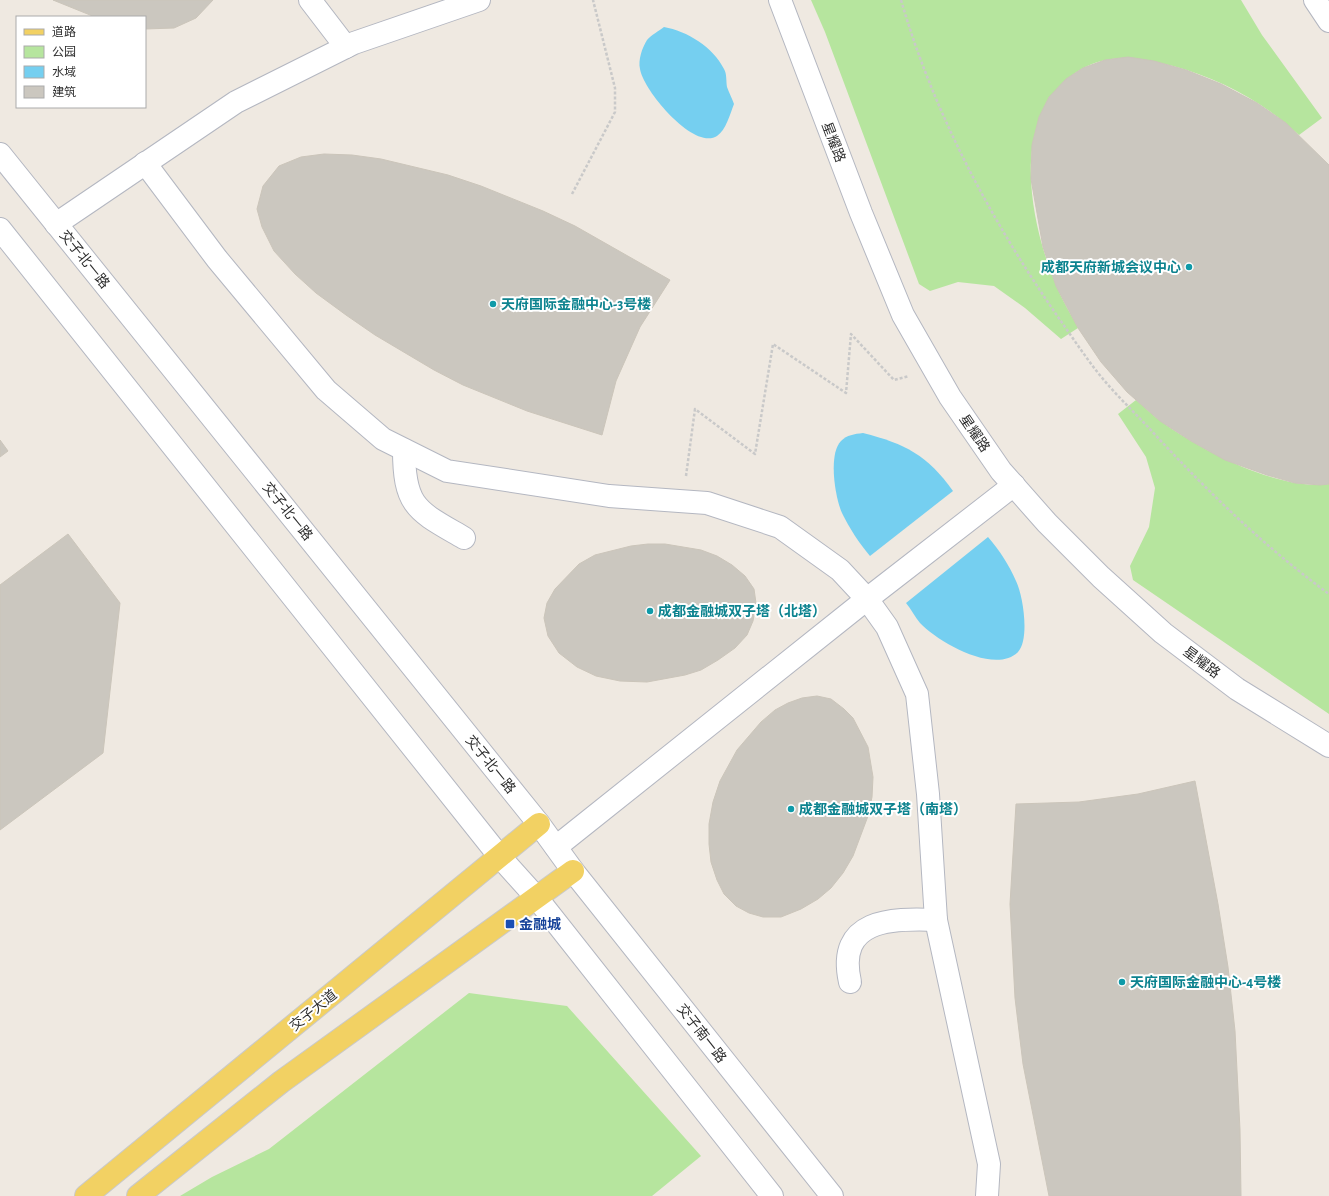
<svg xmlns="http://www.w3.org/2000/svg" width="1329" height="1196" viewBox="0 0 1329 1196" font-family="'Alegreya Sans','Noto Sans SC',sans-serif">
<rect width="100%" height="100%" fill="#efe9e1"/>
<g fill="#b6e59e">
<path d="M 811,0 L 1241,0 L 1262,35 L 1322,118 L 1299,135 C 1265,103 1219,78 1173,66 C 1132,55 1094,51 1061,85 C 1012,135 1032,227 1056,285 C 1062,300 1071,314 1078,328 L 1061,339 L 1025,308 L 994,286 L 958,282 L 930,291 L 919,284 L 825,32 Z"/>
<path d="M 1136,400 C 1145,407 1153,416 1162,422 C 1202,451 1279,491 1329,484 L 1329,714 L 1133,580 L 1130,566 L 1149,527 L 1155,488 L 1146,457 L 1118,414 Z"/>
<polygon points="469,993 567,1006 701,1156 652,1196 180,1196 212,1177 269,1149"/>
</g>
<g fill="#75cff0">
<path d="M 664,27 C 687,31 713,47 724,69 C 727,74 726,81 727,87 C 729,93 732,98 734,104 C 730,114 726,130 717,136 C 694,151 643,90 640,69 C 638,60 642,48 647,40 C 651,35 659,31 664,27 Z"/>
<path d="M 863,433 C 906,444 927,455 953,491 L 870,556 C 859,543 850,529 842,513 C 835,498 828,454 841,441 C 847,435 854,434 863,433 Z"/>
<path d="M 988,537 C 1000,551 1009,565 1016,581 C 1023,595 1030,639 1018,652 C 995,675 938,642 920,623 C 915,617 911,609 906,603 Z"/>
</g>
<g fill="#cbc7bf" stroke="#cbc5ba">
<polygon points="53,0 213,0 196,18 174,28 145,29 145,17 95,17"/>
<polygon points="1128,57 1154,61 1186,70 1221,84 1257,103 1286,123 1329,165 1329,484 1320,485 1295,483 1267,475 1225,460 1191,441 1160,421 1127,392 1101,362 1078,328 1056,286 1043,247 1031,179 1032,145 1039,117 1049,97 1066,79 1083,68 1105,60"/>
<polygon points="324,154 352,155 381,159 448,175 481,186 543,211 575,226 670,280 640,327 616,381 602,435 527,411 463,385 434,370 375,335 346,315 316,293 295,274 274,251 262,227 257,209 263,186 279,166 301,157"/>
<polygon points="0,440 8,451 0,457"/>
<polygon points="68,534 120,603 103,753 0,830 0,585"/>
<polygon points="648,544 665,544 701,550 717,556 732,565 745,576 754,589 756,603 753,621 747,635 735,648 718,660 701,670 685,675 647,682 620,681 596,676 577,667 559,653 548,636 544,618 547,603 555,589 579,564 595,555 631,546"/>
<polygon points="817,696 831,699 844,709 853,718 868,747 873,777 872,797 868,816 853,856 843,873 831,888 818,899 801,909 781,917 763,917 749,913 736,906 724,894 717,880 711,862 709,844 709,824 713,802 720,781 737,750 761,722 775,710 788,703 802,698"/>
<polygon points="1195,781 1218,904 1228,967 1235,1031 1240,1130 1241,1196 1049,1196 1023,1064 1015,998 1010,904 1016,804 1079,802 1138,794"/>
</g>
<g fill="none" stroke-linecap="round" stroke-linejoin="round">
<defs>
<g id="minor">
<polyline points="310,0 346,47"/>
<polyline points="780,0 861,213 903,315 950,397 1001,471 1047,523 1101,577 1163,633 1237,689 1329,746"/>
<polyline points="1315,0 1329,21"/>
<polyline points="0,154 539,824 573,871 832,1196"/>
<polyline points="145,163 217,259 326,390 383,439 447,471 609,496 707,503 780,527 840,570 867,599 887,627 917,694 928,794 936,920 989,1164 987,1196"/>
<polyline points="56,224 236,102 354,43 479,0"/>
<polyline points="0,229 500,857 536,897 772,1196"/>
<path d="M 404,450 C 404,508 418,511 464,538"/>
<polyline points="556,847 867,599 1014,485"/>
<path d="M 850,982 C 836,919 891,918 936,920"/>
</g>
<g id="major">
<polyline points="86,1196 539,824"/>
<polyline points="138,1196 281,1082 573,871"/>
</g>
</defs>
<use href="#minor" stroke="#b4b7c1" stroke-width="24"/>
<use href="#major" stroke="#c9c9c9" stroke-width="24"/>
<g stroke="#c9c9c9" stroke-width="2.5" stroke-dasharray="3 2" stroke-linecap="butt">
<path d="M 901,0 C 934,114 991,220 1058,317 C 1070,334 1082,352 1095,369 C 1111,390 1130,408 1148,427 C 1205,489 1261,544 1329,594"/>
<polyline points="572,194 615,112 615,88 593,0"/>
<polyline points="686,476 695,409 755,454 773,344 846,393 851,334 894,380 909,376"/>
</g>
<use href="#minor" stroke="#fff" stroke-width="22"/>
<use href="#major" stroke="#f2d163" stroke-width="22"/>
</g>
<g fill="#0f9aa8" stroke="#fff" stroke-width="1.5">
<circle cx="1189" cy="267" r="4"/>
<circle cx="493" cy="304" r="4"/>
<circle cx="650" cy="611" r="4"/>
<circle cx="791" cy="809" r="4"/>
<circle cx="1122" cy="982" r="4"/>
</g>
<rect fill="#1a4fb4" stroke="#fff" stroke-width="1.5" x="505" y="919" width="10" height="10" rx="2"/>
<g text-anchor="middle" stroke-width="4" stroke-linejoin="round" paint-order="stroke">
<g font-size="14" fill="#2e2e2e" stroke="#fff">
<text transform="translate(834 142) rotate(69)" y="5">星耀路</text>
<text transform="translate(85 259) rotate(51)" y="5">交子北一路</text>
<text transform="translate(975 433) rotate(56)" y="5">星耀路</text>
<text transform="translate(288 511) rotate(51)" y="5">交子北一路</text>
<text transform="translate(1202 662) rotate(37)" y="5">星耀路</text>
<text transform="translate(491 764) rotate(51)" y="5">交子北一路</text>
<text transform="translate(313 1010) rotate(-39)" y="5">交子大道</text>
<text transform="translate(702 1033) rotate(52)" y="5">交子南一路</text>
</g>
<g font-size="14" font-weight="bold" fill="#0d838f" stroke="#fff" text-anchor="start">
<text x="1181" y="272" text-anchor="end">成都天府新城会议中心</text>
<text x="501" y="309">天府国际金融中心-3号楼</text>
<text x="658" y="616">成都金融城双子塔（北塔）</text>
<text x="799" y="814">成都金融城双子塔（南塔）</text>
<text x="1130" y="987">天府国际金融中心-4号楼</text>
</g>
<g font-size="14" font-weight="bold" fill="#164399" stroke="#fff" text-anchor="start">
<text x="519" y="929">金融城</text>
</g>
</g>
<rect x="16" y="16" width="130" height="92" fill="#ffffff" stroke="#ababab"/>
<rect x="24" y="29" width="20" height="6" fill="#f2d163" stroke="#ababab"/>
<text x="52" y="36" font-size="12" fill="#2e2e2e">道路</text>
<rect x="24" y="46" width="20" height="12" fill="#b6e59e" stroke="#ababab"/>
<text x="52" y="56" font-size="12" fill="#2e2e2e">公园</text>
<rect x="24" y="66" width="20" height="12" fill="#75cff0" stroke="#ababab"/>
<text x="52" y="76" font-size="12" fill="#2e2e2e">水域</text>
<rect x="24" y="86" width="20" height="12" fill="#cbc7bf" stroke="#ababab"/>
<text x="52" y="96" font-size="12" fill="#2e2e2e">建筑</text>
</svg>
